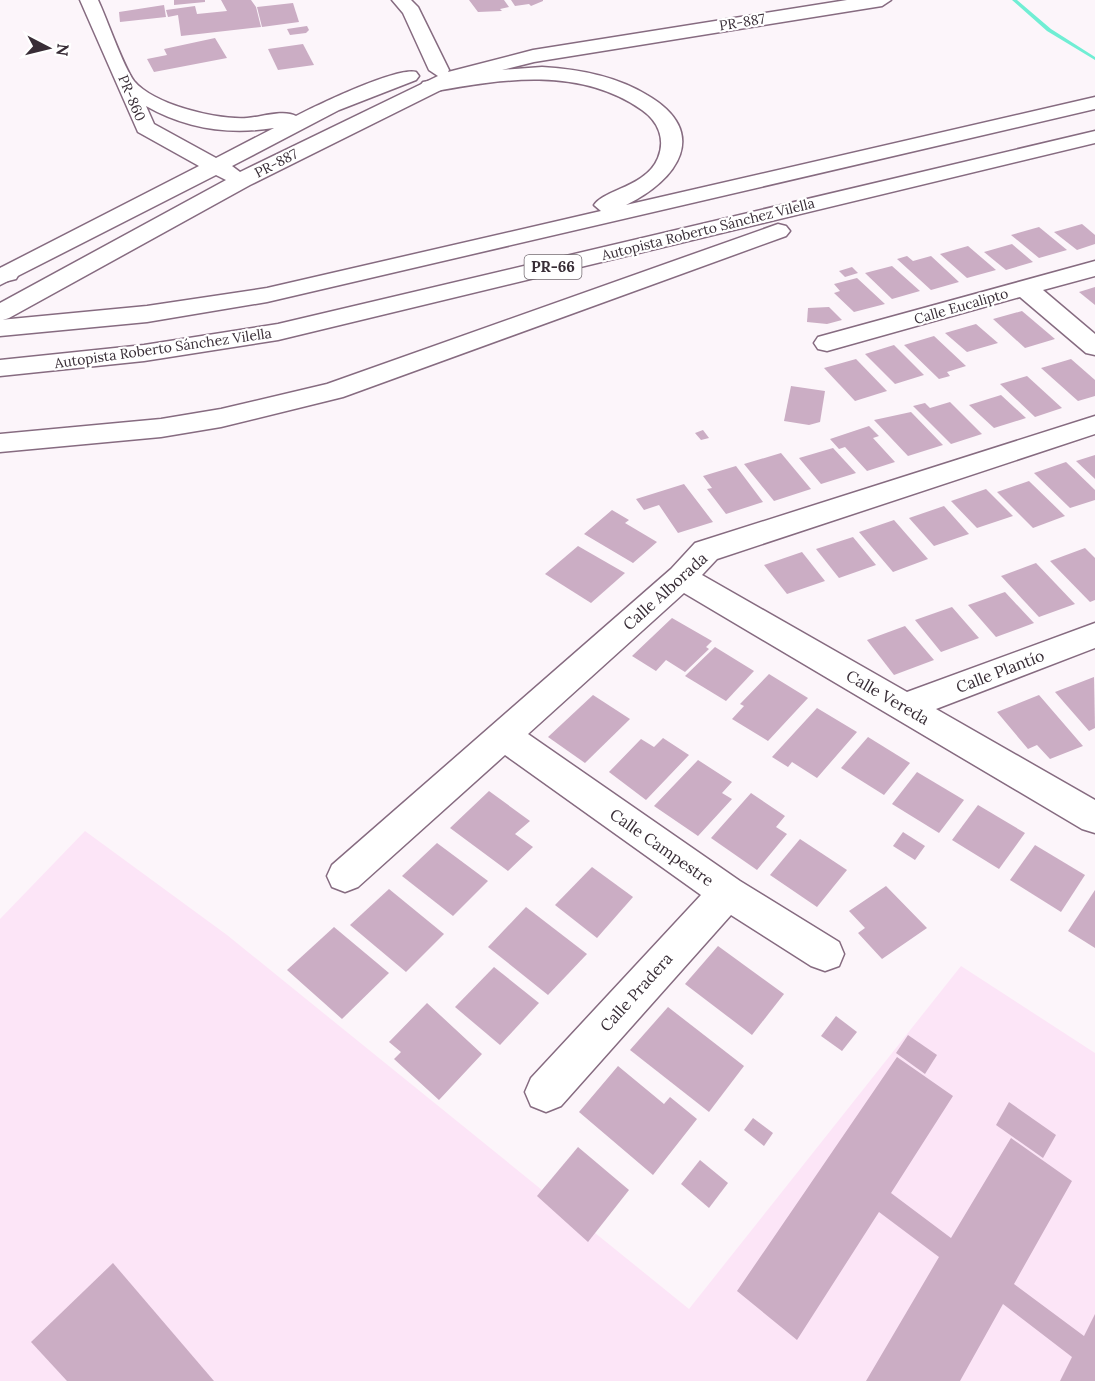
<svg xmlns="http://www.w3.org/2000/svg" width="1095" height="1381" viewBox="0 0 1095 1381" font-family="Lora,serif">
<rect width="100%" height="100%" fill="#fcf5fa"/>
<polygon fill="#fce5f7" points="85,831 227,935 689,1309 961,966 1095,1053 1095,1381 0,1381 0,919"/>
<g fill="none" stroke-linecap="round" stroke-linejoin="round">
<polygon fill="#70eed4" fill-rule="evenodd" points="1012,0 1017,0 1051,29 1095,57 1095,60 1047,31"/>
</g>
<g fill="#cbadc4">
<polygon points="174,0 205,0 205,2 174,5"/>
<polygon points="221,0 251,0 256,7 261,27 181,36 178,15 168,17 166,10 195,6 197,14 227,11"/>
<polygon points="469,0 504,0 509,7 500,9 502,11 478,12"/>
<polygon points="511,0 543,0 543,1 531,6 529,4 515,6"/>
<polygon points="293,3 299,22 262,27 257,7"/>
<polygon points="164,5 166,17 120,22 119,12"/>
<polygon points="307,26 309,30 306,33 290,35 287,29"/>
<polygon points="215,38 227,58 154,72 147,59 167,55 164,49"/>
<polygon points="303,44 314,65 278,70 268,49"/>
<polygon points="1082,224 1095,235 1095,244 1077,250 1054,232"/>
<polygon points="1039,227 1067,250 1039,258 1011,235"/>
<polygon points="1012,244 1033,262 1006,270 984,252"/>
<polygon points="968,246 996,270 967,278 940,254"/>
<polygon points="907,256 913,261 931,256 959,282 931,290 897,259"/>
<polygon points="892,266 920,291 892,299 865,273"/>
<polygon points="852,267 858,273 845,277 839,271"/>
<polygon points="857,278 885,304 854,312 834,293 840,291 834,284"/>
<polygon points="1095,287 1095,305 1079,292"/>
<polygon points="829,307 842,320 827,324 807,322 808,308"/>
<polygon points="1022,311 1055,339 1025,348 993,319"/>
<polygon points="976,324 998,343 967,352 945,333"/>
<polygon points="934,336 966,366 947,372 950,376 939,379 904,345"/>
<polygon points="894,345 924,375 895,384 865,354"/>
<polygon points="856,359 887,391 855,401 824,368"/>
<polygon points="1071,359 1095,380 1095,396 1078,401 1041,368"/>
<polygon points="1027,376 1062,408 1035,417 1000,384"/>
<polygon points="791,386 825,391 820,422 809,425 784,421"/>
<polygon points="1001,395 1026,418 994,428 969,405"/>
<polygon points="950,402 982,434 951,444 913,406 925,403 930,408"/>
<polygon points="911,412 943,445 908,456 874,420"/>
<polygon points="869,426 879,436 873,438 895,462 867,471 845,447 839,449 830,439"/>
<polygon points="703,430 709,438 701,440 695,433"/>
<polygon points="833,448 856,473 821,484 799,458"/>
<polygon points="781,453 811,489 774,501 744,464"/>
<polygon points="1095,455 1095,479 1076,461"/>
<polygon points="1066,462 1095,490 1095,500 1070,508 1034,473"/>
<polygon points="736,466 763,502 726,514 707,489 712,488 703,476"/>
<polygon points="1029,481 1065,516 1033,528 997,492"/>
<polygon points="684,484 713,522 678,533 659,505 644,510 636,499"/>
<polygon points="986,489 1013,516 977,528 951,501"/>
<polygon points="944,506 969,534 934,546 909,518"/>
<polygon points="612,510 629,520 625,523 657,542 633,563 584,534"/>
<polygon points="894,520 928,559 893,572 859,532"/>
<polygon points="853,537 876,565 839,578 816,549"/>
<polygon points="578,546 625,573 591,603 545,574"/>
<polygon points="1085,548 1095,558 1095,600 1090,602 1050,561"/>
<polygon points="802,552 825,581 787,594 764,565"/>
<polygon points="1036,563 1075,604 1039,617 1001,576"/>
<polygon points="1005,592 1034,623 996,637 968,605"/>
<polygon points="952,607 979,638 941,652 915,620"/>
<polygon points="672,618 712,641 706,647 709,649 685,672 666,660 656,671 632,656"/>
<polygon points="905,626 934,660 894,675 867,640"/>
<polygon points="715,647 754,671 726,701 685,676"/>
<polygon points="769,674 808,698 768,741 732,719 744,706 740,704"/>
<polygon points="1094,677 1095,728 1089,731 1055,692"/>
<polygon points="593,695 630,719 585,763 548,737"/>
<polygon points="1039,695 1083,746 1050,759 1037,745 1028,749 997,712"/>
<polygon points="817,708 857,732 817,778 792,762 788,767 772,757"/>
<polygon points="868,737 910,763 884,795 841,768"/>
<polygon points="663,738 689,755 646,800 609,772 641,739 654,747"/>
<polygon points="698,760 732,782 722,793 732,799 698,836 654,806"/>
<polygon points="917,772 964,800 939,833 892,804"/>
<polygon points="489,791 530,821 515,834 533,847 508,871 450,828"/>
<polygon points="751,793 785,816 776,827 787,834 757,870 711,838"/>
<polygon points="978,805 1025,833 999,869 952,840"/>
<polygon points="903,832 925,846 915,860 893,846"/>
<polygon points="800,839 847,870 817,907 770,875"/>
<polygon points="437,843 488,881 453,916 402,876"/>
<polygon points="1035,845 1085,875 1061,912 1010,880"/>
<polygon points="592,867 633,897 597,938 555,905"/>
<polygon points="886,886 927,928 882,959 858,933 865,928 849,911"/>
<polygon points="389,889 444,934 406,972 350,925"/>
<polygon points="1095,890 1095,948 1068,931"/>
<polygon points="526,907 587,954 548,995 488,947"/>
<polygon points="334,927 389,973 342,1019 287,970"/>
<polygon points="718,946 784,994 752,1035 685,984"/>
<polygon points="494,967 539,1003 500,1045 455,1007"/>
<polygon points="427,1003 482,1054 439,1100 394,1059 401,1052 389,1042"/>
<polygon points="668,1007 744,1066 709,1112 630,1050"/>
<polygon points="836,1016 857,1032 842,1051 821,1036"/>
<polygon points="908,1035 937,1055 925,1074 896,1053"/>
<polygon points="897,1057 953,1096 891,1193 951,1238 1011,1138 1072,1181 1014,1284 1084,1336 1095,1314 1095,1381 1060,1381 1072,1357 1003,1304 960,1381 866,1381 939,1257 879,1212 797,1340 737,1291"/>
<polygon points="618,1066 664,1104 670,1097 697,1119 653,1175 579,1112"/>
<polygon points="1009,1102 1056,1135 1043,1158 996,1125"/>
<polygon points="753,1118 773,1133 764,1146 744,1130"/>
<polygon points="578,1147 629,1190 588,1242 537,1196"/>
<polygon points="700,1160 728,1183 709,1208 681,1184"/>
<polygon points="113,1263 214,1381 67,1381 31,1342"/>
</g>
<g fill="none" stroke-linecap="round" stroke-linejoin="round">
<defs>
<g id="minor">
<path d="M 80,0 L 98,0 C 107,19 123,66 134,81 C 154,105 217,120 247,118 C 261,117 284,109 296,116 C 318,105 396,67 416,72 L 419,76 L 416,80 L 339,110 L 232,166 L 240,172 L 438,76 L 429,70 L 403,13 L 392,0 L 411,0 L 418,7 L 449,70 L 448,72 L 533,50 L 847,0 L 891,0 L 882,6 L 534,62 L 459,81 L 250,185 L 9,318 L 0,321 L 0,303 L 226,180 L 216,175 L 0,285 L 0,268 L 199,166 L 138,132 ZM 146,106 C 186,129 229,135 274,128 L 216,158 L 154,124 Z"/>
<polygon points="1095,261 1095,276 1043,290 1095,334 1095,355 1086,353 1020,297 827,351 818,349 814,343 818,337"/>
<polygon points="1095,416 1095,434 717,559 702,575 907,692 1095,623 1095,648 936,709 1095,800 1095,833 1082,829 684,593 528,734 740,881 839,942 844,954 839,966 825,971 811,966 731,915 561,1106 546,1112 531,1106 525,1092 531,1078 701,895 505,755 358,887 345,892 332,887 327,876 332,865 671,569 695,543"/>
</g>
<g id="highway">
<path d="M 542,67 C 578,69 616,76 647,95 C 711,132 678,180 626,205 L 1095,97 L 1095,109 L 267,302 L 147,322 L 0,336 L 0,320 L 147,306 L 267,288 L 601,211 L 594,205 C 605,189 646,187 658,158 C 666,139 658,121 642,110 C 579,66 501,79 430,92 L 423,90 L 420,86 L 423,82 L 485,71 Z"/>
<polygon points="1095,131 1095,143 278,340 144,361 0,376 0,360 144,345 278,324"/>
<polygon points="778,224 786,226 790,231 786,236 343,397 221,427 161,437 0,452 0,434 161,419 221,409 327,384"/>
<polygon points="7,267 16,269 19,274 16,279 0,283 0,268"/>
</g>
</defs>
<use href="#minor" stroke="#866b80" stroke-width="3"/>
<use href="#highway" stroke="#866b80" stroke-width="3"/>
<use href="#minor" fill="#fff" fill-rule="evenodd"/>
<use href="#highway" fill="#fff" fill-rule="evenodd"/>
</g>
<g text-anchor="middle" stroke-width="4.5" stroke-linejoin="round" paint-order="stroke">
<g font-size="14" fill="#382d36" stroke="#fff">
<text transform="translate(742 22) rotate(-9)" y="5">PR-887</text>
<text transform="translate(132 98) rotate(67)" y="5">PR-860</text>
<text transform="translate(276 163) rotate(-27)" y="5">PR-887</text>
<text transform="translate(708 229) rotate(-14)" y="5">Autopista Roberto Sánchez Vilella</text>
<text transform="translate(961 306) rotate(-16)" y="5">Calle Eucalipto</text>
<text transform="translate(163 348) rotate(-8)" y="5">Autopista Roberto Sánchez Vilella</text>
</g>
<rect fill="#fff" stroke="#746c72" stroke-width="1.5" x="524.5" y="255" width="57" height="24" rx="4.5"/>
<g font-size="15" font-weight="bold" fill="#382d36">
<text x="553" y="272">PR-66</text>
</g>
<g font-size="16" fill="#382d36" stroke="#fff">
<text transform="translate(665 591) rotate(-42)" y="6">Calle Alborada</text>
<text transform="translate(1000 671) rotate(-21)" y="6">Calle Plantío</text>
<text transform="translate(888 697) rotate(30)" y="6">Calle Vereda</text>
<text transform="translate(662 847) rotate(35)" y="6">Calle Campestre</text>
<text transform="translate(636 992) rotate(-48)" y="6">Calle Pradera</text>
</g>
</g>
<g transform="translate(48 48) rotate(97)" stroke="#ffffff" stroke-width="4.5" paint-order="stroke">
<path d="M0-4.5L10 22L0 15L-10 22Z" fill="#382d36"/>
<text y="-9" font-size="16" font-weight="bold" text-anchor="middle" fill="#382d36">N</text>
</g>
</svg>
